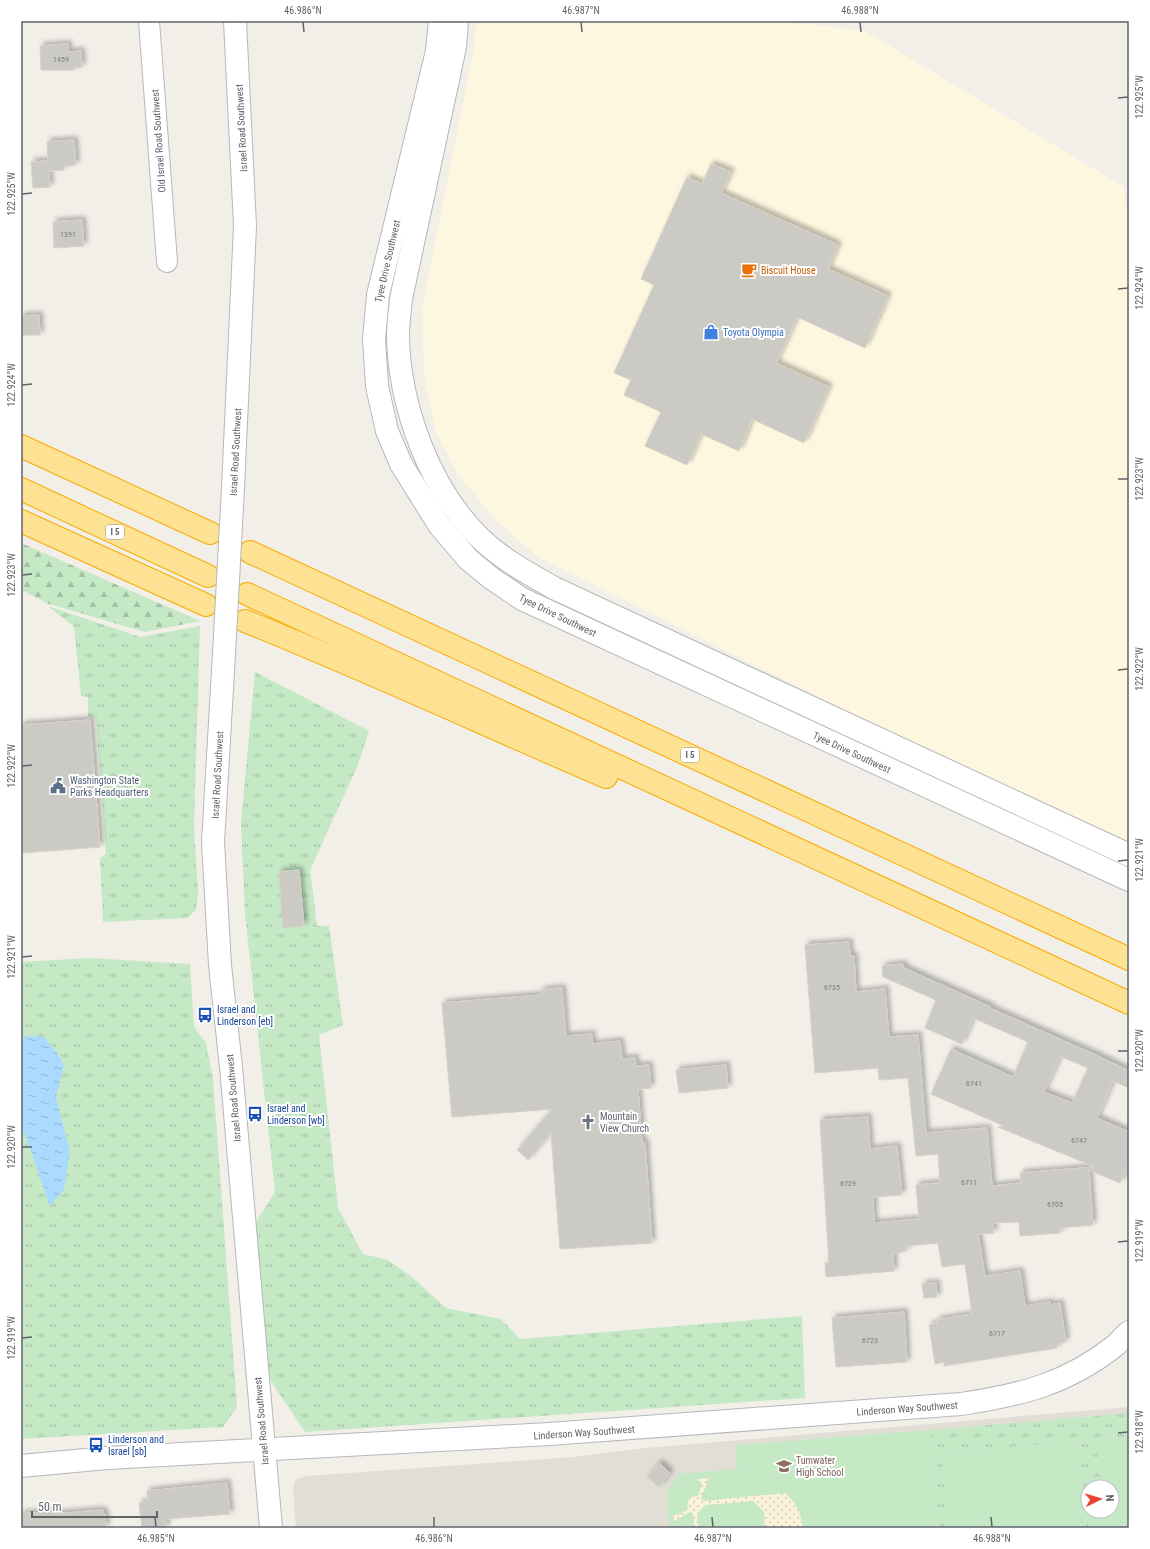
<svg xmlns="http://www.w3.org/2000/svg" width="1150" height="1549" viewBox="0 0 1150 1549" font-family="'Roboto Condensed',sans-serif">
<defs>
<pattern id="grass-tufts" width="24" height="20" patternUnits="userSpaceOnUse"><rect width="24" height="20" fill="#c5e8c5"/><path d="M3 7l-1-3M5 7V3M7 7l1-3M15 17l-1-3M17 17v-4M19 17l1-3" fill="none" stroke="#a3c0a4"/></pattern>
<pattern id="forest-firs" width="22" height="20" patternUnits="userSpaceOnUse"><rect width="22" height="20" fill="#c5e8c5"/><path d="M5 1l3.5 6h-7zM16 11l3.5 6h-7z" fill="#a3c0a4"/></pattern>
<pattern id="sand-dots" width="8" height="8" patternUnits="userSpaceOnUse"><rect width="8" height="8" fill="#fbf3d9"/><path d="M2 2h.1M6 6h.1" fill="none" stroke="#cec8b4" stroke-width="1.8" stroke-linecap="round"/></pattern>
<pattern id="water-ripples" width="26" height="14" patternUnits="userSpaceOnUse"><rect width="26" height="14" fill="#aadaff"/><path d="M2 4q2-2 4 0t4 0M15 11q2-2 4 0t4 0" fill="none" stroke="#8eb4d2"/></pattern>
<filter id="shadow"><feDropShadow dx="3.5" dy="-3.5" stdDeviation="2" flood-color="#0004"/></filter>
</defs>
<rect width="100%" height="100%" fill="#f1efe8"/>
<polygon fill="#fef7e0" points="476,21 783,21 865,31 1124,187 1129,235 1129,852 538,557 496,520 458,475 436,432 425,383 423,343 422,307 475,44"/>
<path fill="#e1ded6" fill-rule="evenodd" d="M 1129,1407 L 1129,1528 L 296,1528 L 293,1488 L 295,1480 L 306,1476 L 573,1457 L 645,1448 ZM 1088,1487 L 1112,1487 L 1112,1511 L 1088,1511 Z"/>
<g fill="url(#grass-tufts)">
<polygon points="48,606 140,637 200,626 194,825 198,894 196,910 187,918 103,922 100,858 106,854 96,718 88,716 88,697 81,696 74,627"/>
<polygon points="255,672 369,731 357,767 310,870 317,926 329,926 343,1025 319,1035 338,1208 363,1254 388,1260 412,1277 446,1308 501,1319 520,1339 802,1316 805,1398 305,1432 270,1380 254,1225 275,1192 245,914 241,823"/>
<polygon points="89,958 190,964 194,1027 206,1043 213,1078 237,1407 223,1427 21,1439 21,962"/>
<polygon points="1129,1413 1129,1437 1097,1440 1101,1487 1088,1487 1088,1511 1103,1511 1105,1528 1086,1528 1079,1442 942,1452 948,1528 940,1528 930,1430"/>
</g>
<polygon fill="url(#forest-firs)" points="21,543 200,621 145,632 49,604 21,590"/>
<path fill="url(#sand-dots)" d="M 709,1478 L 701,1499 L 785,1493 C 797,1502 801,1514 803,1528 L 694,1528 L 693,1514 L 690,1512 L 674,1522 L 673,1512 L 687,1506 C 687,1499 691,1497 698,1496 L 697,1479 Z"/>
<g fill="#c5e8c5">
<path d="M 930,1430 L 940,1528 L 803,1528 C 801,1514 797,1502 785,1493 L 704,1501 L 701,1499 L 709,1478 L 697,1479 L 702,1483 L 698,1496 L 693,1496 L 687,1502 L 688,1509 L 678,1515 L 673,1513 L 674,1522 L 690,1512 L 693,1514 L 694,1528 L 670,1528 L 666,1492 L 679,1474 L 737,1469 L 735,1445 Z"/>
<polygon points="1129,1437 1129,1528 1105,1528 1103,1511 1112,1511 1112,1487 1101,1487 1097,1440"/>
<polygon points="1079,1442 1086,1528 948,1528 942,1452"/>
<polygon points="753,1501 764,1512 765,1528 734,1528 730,1527 726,1528 698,1528 697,1514 705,1505"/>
</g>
<polygon fill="url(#water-ripples)" points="27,1036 44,1037 57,1053 64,1065 56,1097 70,1152 64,1189 50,1206 27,1140 21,1127 21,1039"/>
<g fill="#cccac5" stroke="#d6d1c6" fill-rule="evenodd" filter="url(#shadow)">
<polygon points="68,44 68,52 81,51 82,67 74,68 75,70 41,70 40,46"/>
<polygon points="74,140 76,165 63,166 64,170 49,171 50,187 33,188 31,162 48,161 47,142"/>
<polygon points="711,164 731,172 721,193 838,245 828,269 888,296 865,348 797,317 776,363 829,387 804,443 752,419 739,451 701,434 687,465 645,446 661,412 624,395 631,380 614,373 654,285 641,279 687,177 702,184"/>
<polygon points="82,220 84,246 54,248 53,222"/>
<polygon points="39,315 40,335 22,335 21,316"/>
<polygon points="90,720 100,847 21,853 21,725"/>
<polygon points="299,870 304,926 283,928 279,872"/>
<path d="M 849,942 L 850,956 L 854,956 L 856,992 L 885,989 L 889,1037 L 918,1035 L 926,1133 L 987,1128 L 992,1186 L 1021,1183 L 1020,1173 L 1095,1167 L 998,1127 L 1004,1126 L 931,1094 L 951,1049 L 1013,1077 L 1028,1042 L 973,1018 L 962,1044 L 925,1028 L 936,1000 L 883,977 L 882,966 L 903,964 L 904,968 L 991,1007 L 990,1008 L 1098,1056 L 1129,1071 L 1129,1088 L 1113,1081 L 1097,1118 L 1129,1132 L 1129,1161 L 1120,1183 L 1089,1170 L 1093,1225 L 1060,1228 L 1060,1233 L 1020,1236 L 1019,1222 L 993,1223 L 994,1233 L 978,1234 L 985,1276 L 1020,1271 L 1025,1306 L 1050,1302 L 1050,1305 L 1060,1303 L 1066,1342 L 1057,1344 L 1057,1348 L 944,1366 L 944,1362 L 935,1364 L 929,1325 L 937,1323 L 937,1320 L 972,1314 L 965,1264 L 942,1267 L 938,1243 L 906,1246 L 906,1251 L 893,1254 L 894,1271 L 826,1277 L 825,1263 L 829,1263 L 820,1120 L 868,1117 L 870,1149 L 897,1146 L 902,1195 L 873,1197 L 874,1223 L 919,1219 L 916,1185 L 940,1183 L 938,1154 L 916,1156 L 908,1078 L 879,1080 L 878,1068 L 815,1073 L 805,945 ZM 1060,1056 L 1088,1068 L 1072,1103 L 1044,1092 Z"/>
<polygon points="562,988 566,1036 592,1034 592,1044 620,1041 622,1059 635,1058 636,1066 649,1065 651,1088 638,1089 642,1143 645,1142 652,1243 560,1249 551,1133 528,1160 517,1150 552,1109 452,1117 442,1003 541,995 541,990"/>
<polygon points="726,1065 728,1088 679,1093 676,1070"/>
<polygon points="936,1283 937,1297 924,1298 922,1284"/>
<polygon points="904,1312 907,1362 836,1367 832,1318"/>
<polygon points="659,1463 670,1473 659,1487 647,1477"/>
<polygon points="227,1483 230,1514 166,1519 166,1528 142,1528 139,1503 148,1502 147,1491"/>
<polygon points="103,1510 103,1514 105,1514 106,1528 21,1528 21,1514 53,1511 54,1514"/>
</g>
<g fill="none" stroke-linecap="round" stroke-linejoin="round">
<defs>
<polyline id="minor" points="149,21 167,262"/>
<g id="tertiary">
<polyline points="440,21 437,51 378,295 374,339 377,386 387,431 401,464 439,525 468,559 491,578 522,599 1129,880"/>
<path d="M 457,21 L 455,47 L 401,299 C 400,311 398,323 398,335 C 399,405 429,488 479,537 C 501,559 528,573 554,588 L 1129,855"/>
<polyline points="233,488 245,226 235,21"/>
<polyline points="224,654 213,842 220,965 231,1067 271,1528"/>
<path d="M 21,1466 L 107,1458 L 549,1434 L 961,1404 C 1021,1395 1067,1384 1116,1345 C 1120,1341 1124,1336 1129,1332"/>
</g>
<g id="motorway">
<polyline points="21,446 210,533"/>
<polyline points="21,489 208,576"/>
<polyline points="21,521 206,605"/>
<polyline points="250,552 1129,959"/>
<polyline points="247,594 1129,1003"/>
<path d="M 245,621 C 367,670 485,725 606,777"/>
</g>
</defs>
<use href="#minor" stroke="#b5b8bc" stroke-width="22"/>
<use href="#tertiary" stroke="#b5b8bc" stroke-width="24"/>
<use href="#motorway" stroke="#f9ab00" stroke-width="24"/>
<use href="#minor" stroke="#fff" stroke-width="20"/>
<use href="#tertiary" stroke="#fff" stroke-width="22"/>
<use href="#motorway" stroke="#fde293" stroke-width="22"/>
<defs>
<polyline id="tertiary-bridge" points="224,654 233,488"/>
</defs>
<use href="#tertiary-bridge" stroke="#b5b8bc" stroke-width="24" stroke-linecap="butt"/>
<use href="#tertiary-bridge" stroke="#fff" stroke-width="22"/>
</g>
<path fill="none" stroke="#5f6368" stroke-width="1.5" d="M 303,22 L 304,32M 581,22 L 582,32M 860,22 L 861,32M 1118,98 L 1128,97M 22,194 L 32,193M 1118,289 L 1128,288M 22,385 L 32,384M 1118,479 L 1128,479M 22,575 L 32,574M 1118,670 L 1128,669M 22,766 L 32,765M 1118,861 L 1128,860M 22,957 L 32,956M 1118,1051 L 1128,1051M 22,1147 L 32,1147M 1118,1242 L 1128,1241M 22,1338 L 32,1337M 1118,1433 L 1128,1432M 155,1517 L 156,1527M 434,1517 L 434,1527M 712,1517 L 713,1527M 991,1517 L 992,1527"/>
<defs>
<symbol id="cafe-bare" viewBox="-9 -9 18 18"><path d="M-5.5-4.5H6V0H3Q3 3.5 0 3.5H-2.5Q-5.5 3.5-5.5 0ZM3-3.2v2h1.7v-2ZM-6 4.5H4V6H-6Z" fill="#e8710a" stroke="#fff" stroke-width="2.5" paint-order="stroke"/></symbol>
<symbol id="shop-bare" viewBox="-9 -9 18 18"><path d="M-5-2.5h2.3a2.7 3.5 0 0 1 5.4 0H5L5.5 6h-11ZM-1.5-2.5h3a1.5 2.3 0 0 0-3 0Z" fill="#3f7fe0" stroke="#fff" stroke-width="2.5" paint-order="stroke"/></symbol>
<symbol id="civic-bare" viewBox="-9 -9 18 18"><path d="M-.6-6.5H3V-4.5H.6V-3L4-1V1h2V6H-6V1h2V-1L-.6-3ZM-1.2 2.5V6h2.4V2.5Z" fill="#5c6f8a" stroke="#fff" stroke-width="2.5" paint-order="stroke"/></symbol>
<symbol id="bus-bare" viewBox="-9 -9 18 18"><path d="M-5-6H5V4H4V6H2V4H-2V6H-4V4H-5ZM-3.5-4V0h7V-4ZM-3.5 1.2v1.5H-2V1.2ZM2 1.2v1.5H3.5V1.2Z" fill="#1a4fb4" stroke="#fff" stroke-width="2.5" paint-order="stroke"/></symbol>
<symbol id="church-bare" viewBox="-9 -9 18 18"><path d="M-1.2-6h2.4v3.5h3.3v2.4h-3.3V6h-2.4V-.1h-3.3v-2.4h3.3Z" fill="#6b7280" stroke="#fff" stroke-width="2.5" paint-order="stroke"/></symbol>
<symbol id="school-bare" viewBox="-9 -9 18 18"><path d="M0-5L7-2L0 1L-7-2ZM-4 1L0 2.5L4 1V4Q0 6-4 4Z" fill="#8d6e63" stroke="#fff" stroke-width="2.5" paint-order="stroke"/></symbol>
</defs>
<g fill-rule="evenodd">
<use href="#cafe-bare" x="738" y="259" width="22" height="22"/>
<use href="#shop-bare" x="700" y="321" width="22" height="22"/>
<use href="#civic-bare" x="47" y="775" width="22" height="22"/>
<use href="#bus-bare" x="194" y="1004" width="22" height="22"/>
<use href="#bus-bare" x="244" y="1103" width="22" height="22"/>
<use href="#church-bare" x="577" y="1111" width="22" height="22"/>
<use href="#bus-bare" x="85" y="1434" width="22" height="22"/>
<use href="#school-bare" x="773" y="1455" width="22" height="22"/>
</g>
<g text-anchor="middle" stroke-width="4" stroke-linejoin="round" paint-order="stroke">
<g font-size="8" fill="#7a7d7f">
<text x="61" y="62">1459</text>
<text x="68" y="237">1391</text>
<text x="832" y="990">6735</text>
<text x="974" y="1086">6741</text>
<text x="1079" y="1143">6747</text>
<text x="969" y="1185">6711</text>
<text x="848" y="1186">6729</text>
<text x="1055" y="1207">6705</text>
<text x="997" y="1336">6717</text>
<text x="870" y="1343">6723</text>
</g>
<g fill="#fff" stroke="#8f9295" stroke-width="1">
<rect x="106" y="525" width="18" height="14" rx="3"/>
<rect x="681" y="748" width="18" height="14" rx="3"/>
</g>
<g font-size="9" font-weight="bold" fill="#5f6368">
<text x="115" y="535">I 5</text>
<text x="690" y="758">I 5</text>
</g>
<g font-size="10" fill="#5f6368" stroke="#fff">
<text transform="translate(241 128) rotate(-93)" y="4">Israel Road Southwest</text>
<text transform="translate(158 141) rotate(-94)" y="4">Old Israel Road Southwest</text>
<text transform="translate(387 261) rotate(-77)" y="4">Tyee Drive Southwest</text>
<text transform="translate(235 452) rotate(-87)" y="4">Israel Road Southwest</text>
<text transform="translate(558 615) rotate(26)" y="4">Tyee Drive Southwest</text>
<text transform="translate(852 752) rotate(25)" y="4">Tyee Drive Southwest</text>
<text transform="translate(217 775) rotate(-87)" y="4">Israel Road Southwest</text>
<text transform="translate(233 1098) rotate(-95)" y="4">Israel Road Southwest</text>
<text transform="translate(907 1408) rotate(-4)" y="4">Linderson Way Southwest</text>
<text transform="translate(261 1421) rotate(-95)" y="4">Israel Road Southwest</text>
<text transform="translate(584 1432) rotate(-4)" y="4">Linderson Way Southwest</text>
</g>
<g font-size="10" fill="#c56008" stroke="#fff" text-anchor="start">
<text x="761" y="274">Biscuit House</text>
</g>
<g font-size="10" fill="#366cbe" stroke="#fff" text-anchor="start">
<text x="723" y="336">Toyota Olympia</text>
</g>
<g font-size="10" fill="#4e5e75" stroke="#fff" text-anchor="start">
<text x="70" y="784">Washington State<tspan x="70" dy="12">Parks Headquarters</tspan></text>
</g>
<g font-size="10" fill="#164399" stroke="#fff" text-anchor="start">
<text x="217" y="1013">Israel and<tspan x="217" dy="12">Linderson [eb]</tspan></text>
<text x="267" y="1112">Israel and<tspan x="267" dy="12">Linderson [wb]</tspan></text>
<text x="108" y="1443">Linderson and<tspan x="108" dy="12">Israel [sb]</tspan></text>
</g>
<g font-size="10" fill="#5b616d" stroke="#fff" text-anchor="start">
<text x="600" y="1120">Mountain<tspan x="600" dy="12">View Church</tspan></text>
</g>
<g font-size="10" fill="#785e54" stroke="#fff" text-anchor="start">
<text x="796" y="1464">Tumwater<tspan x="796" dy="12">High School</tspan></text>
</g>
</g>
<rect width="1150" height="1549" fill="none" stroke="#ffffff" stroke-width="44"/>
<g transform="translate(1100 1499) rotate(85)"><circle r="19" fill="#ffffff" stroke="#bfc1c3"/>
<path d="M0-3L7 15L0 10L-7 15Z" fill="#ea4335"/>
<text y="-6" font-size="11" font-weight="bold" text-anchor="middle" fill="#5f6368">N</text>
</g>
<path d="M32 1511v6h125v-6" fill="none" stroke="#5f6368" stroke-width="2"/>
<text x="38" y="1511" font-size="12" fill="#5f6368" stroke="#ffffff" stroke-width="3" paint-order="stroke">50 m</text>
<rect x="22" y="22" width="1106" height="1505" fill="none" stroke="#5f6368" stroke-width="1.5"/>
<g font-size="10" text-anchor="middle" fill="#5f6368">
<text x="303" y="14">46.986°N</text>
<text x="581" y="14">46.987°N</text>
<text x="860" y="14">46.988°N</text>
<text transform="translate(1139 97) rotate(-90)" y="4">122.925°W</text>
<text transform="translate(11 194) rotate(-90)" y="4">122.925°W</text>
<text transform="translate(1139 288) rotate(-90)" y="4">122.924°W</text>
<text transform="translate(11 385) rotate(-90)" y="4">122.924°W</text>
<text transform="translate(1139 479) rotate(-90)" y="4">122.923°W</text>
<text transform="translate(11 575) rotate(-90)" y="4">122.923°W</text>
<text transform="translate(1139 669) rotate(-90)" y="4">122.922°W</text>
<text transform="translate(11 766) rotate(-90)" y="4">122.922°W</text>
<text transform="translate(1139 860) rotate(-90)" y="4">122.921°W</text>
<text transform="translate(11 957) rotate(-90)" y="4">122.921°W</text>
<text transform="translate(1139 1051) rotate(-90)" y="4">122.920°W</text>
<text transform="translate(11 1147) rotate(-90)" y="4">122.920°W</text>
<text transform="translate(1139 1241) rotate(-90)" y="4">122.919°W</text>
<text transform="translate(11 1338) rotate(-90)" y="4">122.919°W</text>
<text transform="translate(1139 1432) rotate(-90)" y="4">122.918°W</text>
<text x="156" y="1542">46.985°N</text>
<text x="434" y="1542">46.986°N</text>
<text x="713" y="1542">46.987°N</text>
<text x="992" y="1542">46.988°N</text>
</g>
</svg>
